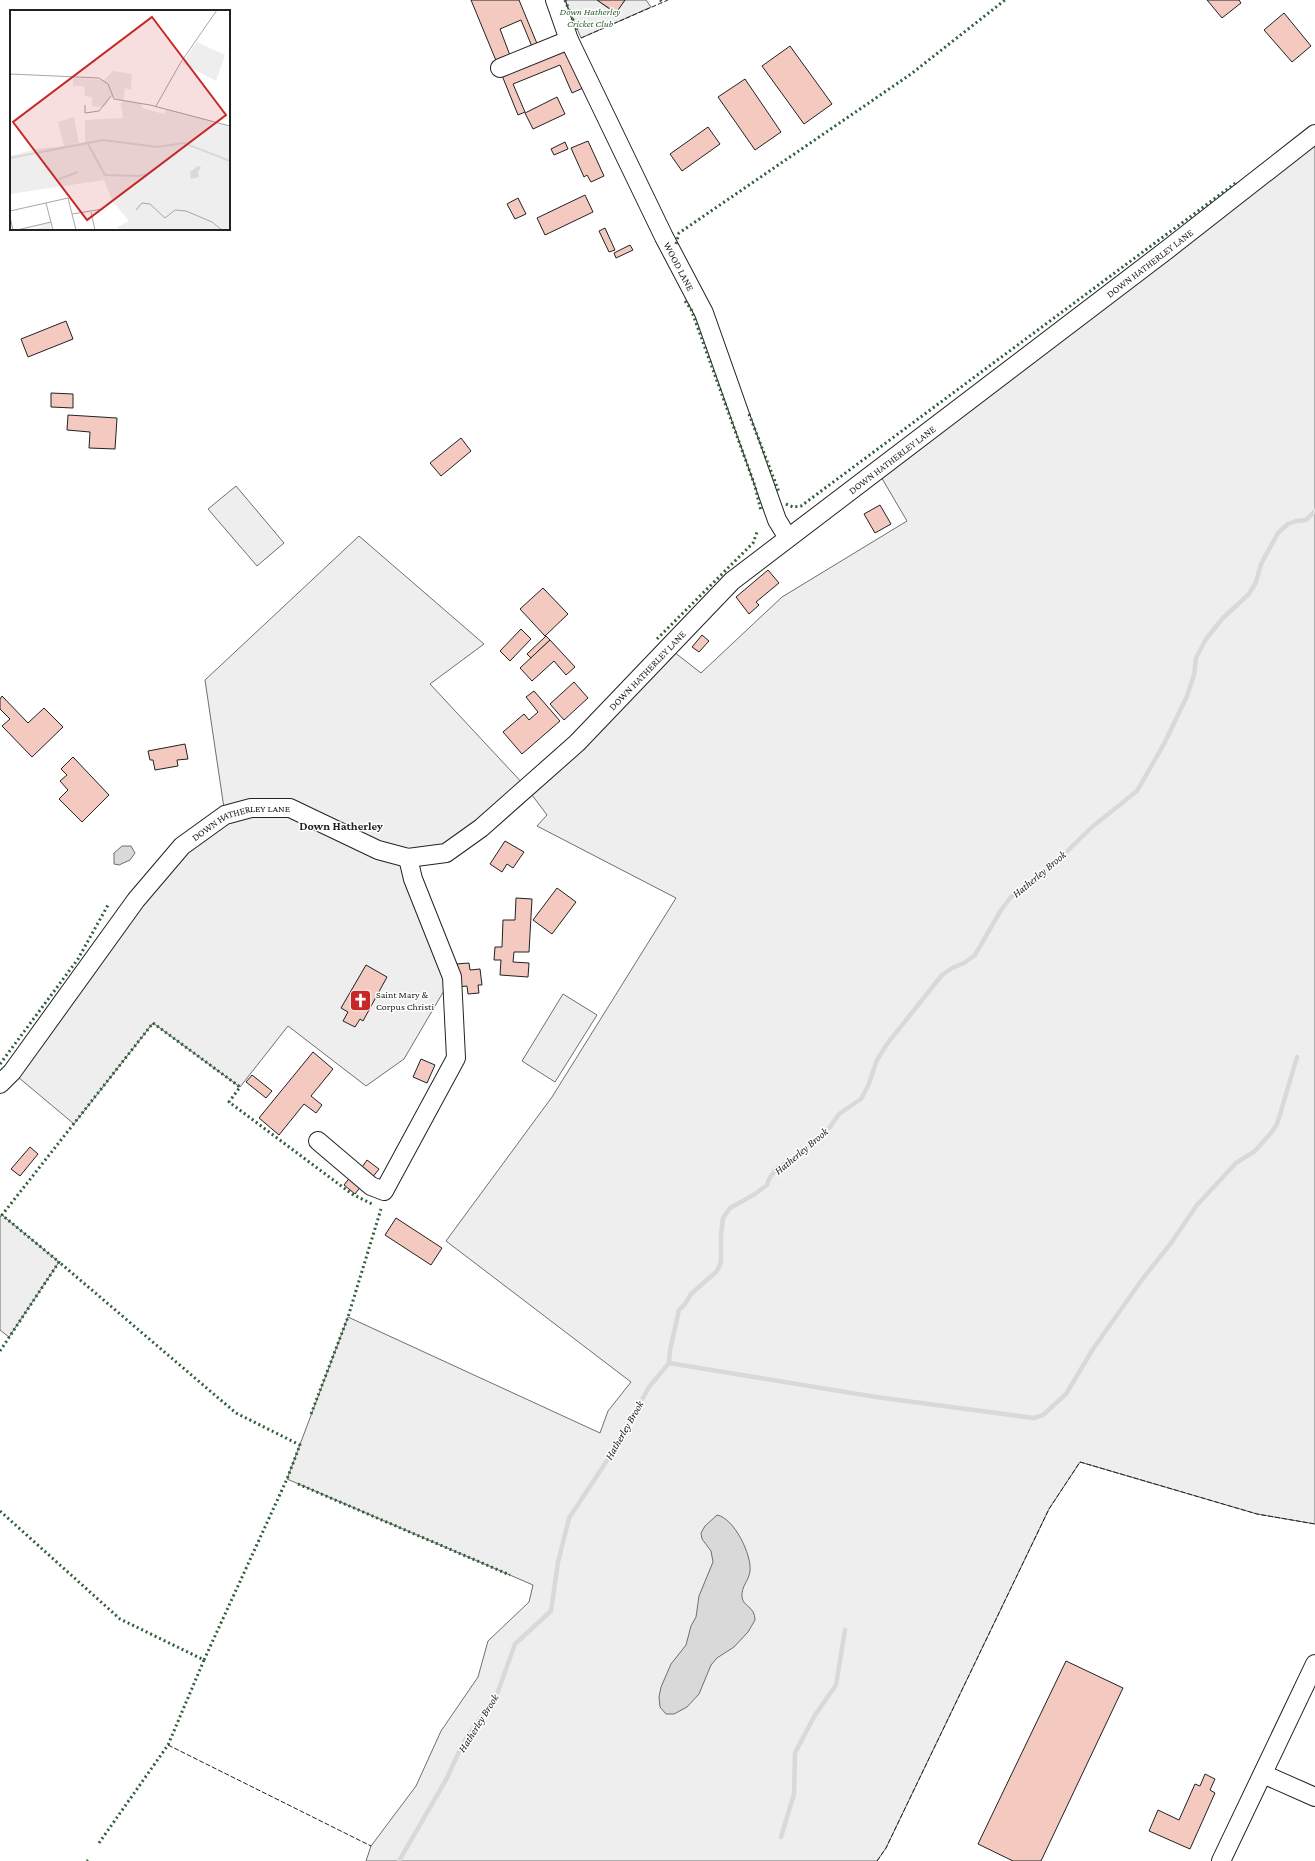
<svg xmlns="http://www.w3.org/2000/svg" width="1315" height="1861" viewBox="0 0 1315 1861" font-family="'Crimson Pro',serif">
<rect width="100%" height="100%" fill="#fff"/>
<g fill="#eee" stroke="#6f6f6f">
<polygon points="1315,134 1315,1524 1257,1514 1080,1462 1049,1509 886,1848 877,1861 366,1861 371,1846 416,1786 441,1731 478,1677 488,1641 529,1602 533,1585 287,1479 348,1317 600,1433 608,1411 631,1382 446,1241 552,1097 676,898 537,826 547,815 526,787 446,853 408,858 452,977 404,1059 366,1086 288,1026 240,1087 153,1023 74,1124 12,1072 136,900 225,815 205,680 359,536 484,644 430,684 526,787 669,648 701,673 782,597 907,521 877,470"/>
<polygon points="236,486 284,543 257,566 208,509"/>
<polygon points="563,994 597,1015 555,1082 522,1061"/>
<polygon points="2,1215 59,1262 9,1337 0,1330 0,1217"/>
</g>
<polygon fill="#ededed" stroke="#6f6f6f" points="565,0 597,0 615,13 625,0 646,0 651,7 581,38"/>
<g fill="#d9d9d9" stroke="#6f6f6f">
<polygon points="122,846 131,846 135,853 130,860 119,865 114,864 114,853"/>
<path d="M 717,1515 C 734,1518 752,1555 750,1571 C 749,1581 741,1586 742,1597 C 743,1607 755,1606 755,1620 L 748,1632 L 734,1647 L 717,1658 L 711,1665 L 699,1694 L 687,1707 L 674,1714 L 666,1714 L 660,1707 L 659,1697 L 661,1687 L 671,1664 L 686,1645 L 691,1626 L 696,1617 L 699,1596 L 713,1562 L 711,1551 L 702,1539 L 701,1533 L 705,1526 Z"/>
</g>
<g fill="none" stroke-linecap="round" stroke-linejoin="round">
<g stroke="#d9d9d9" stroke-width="4.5">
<polyline points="669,1363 876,1397 1034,1418 1043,1415 1066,1394 1093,1349 1141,1281 1171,1243 1197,1205 1236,1163 1255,1151 1271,1133 1277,1124 1281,1111 1297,1057"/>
<polyline points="781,1837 794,1794 795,1753 815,1715 836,1685 845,1630"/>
<polyline points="399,1861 447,1778 463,1743 497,1694 515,1644 551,1611 558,1562 569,1518 614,1450 649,1387 669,1363 670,1350 679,1310 685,1304 691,1294 717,1271 721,1262 721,1236 723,1218 730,1208 755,1194 767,1185 769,1179 776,1169 802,1153 830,1127 839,1114 861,1099 868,1086 877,1060 887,1044 942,975 952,968 964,963 975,955 1001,910 1011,897 1055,863 1092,827 1137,791 1165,742 1187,696 1194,675 1196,658 1206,639 1223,618 1249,594 1256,582 1261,564 1278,533 1288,524 1296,521 1306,520 1315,511"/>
</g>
</g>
<g fill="#f3c9c0" stroke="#222">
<polygon points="471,0 519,0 538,46 533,49 521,20 500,29 511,58 497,63"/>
<polygon points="597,0 625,0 616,13"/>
<polygon points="1207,0 1239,0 1241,3 1222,18"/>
<polygon points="1284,13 1311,46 1292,62 1264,30"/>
<polygon points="565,46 583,88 572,93 560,65 513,84 525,112 518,115 501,73"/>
<polygon points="790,46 832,104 804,124 762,66"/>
<polygon points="745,79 781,132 755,150 718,97"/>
<polygon points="557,97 565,114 533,129 525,113"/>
<polygon points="708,127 720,144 682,171 670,154"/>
<polygon points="588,141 604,176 591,182 587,175 584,177 571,148"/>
<polygon points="565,142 568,149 554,155 551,149"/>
<polygon points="585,195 593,212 545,235 537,218"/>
<polygon points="518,198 526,214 515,219 507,204"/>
<polygon points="605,228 615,250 609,252 599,231"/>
<polygon points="630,245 633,250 616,258 614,253"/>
<polygon points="66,321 73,339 28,357 21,339"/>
<polygon points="51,393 73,394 73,408 51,407"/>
<polygon points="68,415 117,418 115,449 89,448 90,432 67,430"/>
<polygon points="461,438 471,451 441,476 430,463"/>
<polygon points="880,505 891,524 875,533 864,514"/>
<polygon points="768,570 779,583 756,602 759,605 749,614 736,597"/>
<polygon points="543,588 568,614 545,636 520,609"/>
<polygon points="521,629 531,639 510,661 500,651"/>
<polygon points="702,635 709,641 699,652 692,647"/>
<polygon points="546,636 550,640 531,658 527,654"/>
<polygon points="550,640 575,667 566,675 554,661 532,681 520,668"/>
<polygon points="574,682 588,698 564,720 550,704"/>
<polygon points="534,691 560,721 522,754 503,732 524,714 529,720 538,712 526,697"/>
<polygon points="2,696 28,723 44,708 63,727 32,757 2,726 10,719 0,709 0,699"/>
<polygon points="185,744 188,759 177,760 178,766 155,770 153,760 150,760 148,751"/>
<polygon points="73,757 109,795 82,822 59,799 68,790 60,781 67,775 61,769"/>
<polygon points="505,841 524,852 513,868 507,864 502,872 490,864"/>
<polygon points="557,888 576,902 552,934 533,920"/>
<polygon points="516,898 532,899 529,952 514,952 513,962 529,963 528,977 500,975 501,960 494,960 495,947 502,947 503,920 515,920"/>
<polygon points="469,963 470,970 480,969 482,985 478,985 479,993 468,994 467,986 458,987 456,964"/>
<polygon points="366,965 387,977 363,1021 360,1019 355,1027 343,1021 348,1012 341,1008"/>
<polygon points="313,1052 333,1069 311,1096 322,1105 316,1113 304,1104 279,1135 259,1118"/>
<polygon points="421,1059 435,1065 427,1083 413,1077"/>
<polygon points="252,1075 272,1091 266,1098 246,1082"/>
<polygon points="30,1147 38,1154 20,1176 11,1169"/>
<polygon points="367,1160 379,1169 372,1178 360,1170"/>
<polygon points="351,1176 362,1185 355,1194 344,1185"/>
<polygon points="396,1218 442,1248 431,1265 385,1235"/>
<polygon points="1066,1661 1123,1688 1041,1861 1013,1861 978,1844"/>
<polygon points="1205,1774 1215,1779 1210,1790 1215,1793 1190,1849 1149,1831 1158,1810 1179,1820 1195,1784 1200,1786"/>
</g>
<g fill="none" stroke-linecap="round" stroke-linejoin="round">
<defs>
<g id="minor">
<path id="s1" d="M 555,0 L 569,40 L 664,237 L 704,313 L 777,520 L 788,538"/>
<polyline points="500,68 569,40"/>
<path id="s2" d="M 0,1084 L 12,1072 L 136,900 L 182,846 L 225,815 L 251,808 L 290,808 L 378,850 L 408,858 L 446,853 L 481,828 L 577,743 L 732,581 L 1168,249 L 1315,134"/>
<polyline points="318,1141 371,1186 384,1191 456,1058 452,977 413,879 408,858"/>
<polyline points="1263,1774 1315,1797"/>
<polyline points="1221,1861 1315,1664"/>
</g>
</defs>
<use href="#minor" stroke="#222" stroke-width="20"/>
<use href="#minor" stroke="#fff" stroke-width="18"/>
<g stroke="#2f5e38" stroke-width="3" stroke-dasharray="2 3" stroke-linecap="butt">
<polyline points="565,0 577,30"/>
<polyline points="660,0 663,2"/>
<polyline points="676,244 679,233 911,74 1005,0"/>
<polyline points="685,301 691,309 755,486 761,511"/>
<polyline points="749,414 779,492"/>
<polyline points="786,504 793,507 801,506 1237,182"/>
<polyline points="657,639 753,543 757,532"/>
<polyline points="0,1064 78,959 108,905"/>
<polyline points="0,1351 59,1262 2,1215 153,1023 240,1087 229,1102 352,1194 372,1204"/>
<polyline points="311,1414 348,1317 381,1209"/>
<polyline points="298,1484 510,1575"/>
<polyline points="0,1511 120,1619 204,1660 287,1479 300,1445 236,1413 59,1262"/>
<polyline points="99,1843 168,1745 204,1660"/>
<polyline points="87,1861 88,1860"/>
</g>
<g stroke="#222" stroke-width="1" stroke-dasharray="5 2" stroke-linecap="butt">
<polyline points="581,38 668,0"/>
<polyline points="168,1745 371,1846"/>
<polyline points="877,1861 886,1848 1049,1509 1080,1462 1257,1514 1315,1524"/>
</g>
</g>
<defs>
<symbol id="church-square" viewBox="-11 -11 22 22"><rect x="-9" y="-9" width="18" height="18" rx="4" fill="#c62828" stroke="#fff"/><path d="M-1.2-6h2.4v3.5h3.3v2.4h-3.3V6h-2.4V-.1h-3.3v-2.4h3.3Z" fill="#fff"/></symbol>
</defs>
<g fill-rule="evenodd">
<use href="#church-square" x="348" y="988" width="25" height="25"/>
</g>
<g text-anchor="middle" stroke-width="3" stroke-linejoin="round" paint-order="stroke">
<g font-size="10" font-style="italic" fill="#2f5e38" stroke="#fff">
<text x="590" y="15">Down Hatherley<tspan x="590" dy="12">Cricket Club</tspan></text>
</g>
<g font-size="10" fill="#222" stroke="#fff">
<text dy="4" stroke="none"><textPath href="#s2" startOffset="1506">DOWN HATHERLEY LANE</textPath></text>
<text dy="4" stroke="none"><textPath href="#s1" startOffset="294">WOOD LANE</textPath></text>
<text dy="4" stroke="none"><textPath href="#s2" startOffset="1182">DOWN HATHERLEY LANE</textPath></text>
<text dy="4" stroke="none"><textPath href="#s2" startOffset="858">DOWN HATHERLEY LANE</textPath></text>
<text dy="4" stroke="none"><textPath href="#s2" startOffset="366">DOWN HATHERLEY LANE</textPath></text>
</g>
<g font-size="10" fill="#222" stroke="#fff" text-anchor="start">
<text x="376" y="998">Saint Mary &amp;<tspan x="376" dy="12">Corpus Christi</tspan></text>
</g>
<g font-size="11" font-style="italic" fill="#222" stroke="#fff">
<text transform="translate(1039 874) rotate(-40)" y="4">Hatherley Brook</text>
<text transform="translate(801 1151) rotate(-40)" y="4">Hatherley Brook</text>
<text transform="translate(624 1430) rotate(-60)" y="4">Hatherley Brook</text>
<text transform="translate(478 1723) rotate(-58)" y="4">Hatherley Brook</text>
</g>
<g font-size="12" font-weight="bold" fill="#222" stroke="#fff">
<text x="341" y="830">Down Hatherley</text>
</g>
</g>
<g transform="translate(10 10)">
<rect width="220" height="220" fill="#fff"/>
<path d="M 187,32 L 215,45 L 206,71 L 172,53 ZM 103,61 L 122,64 L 121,80 L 115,78 L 113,91 L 132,94 L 132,98 L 154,104 L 157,99 L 220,116 L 220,220 L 110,220 L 107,217 L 119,211 L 103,192 L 94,170 L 0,184 L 0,146 L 25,139 L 54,136 L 48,112 L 64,107 L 69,133 L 75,132 L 75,110 L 113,108 L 111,94 L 113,91 L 101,86 L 95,96 L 86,97 L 82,96 L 82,87 L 75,86 L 74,76 L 63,76 L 63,68 L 94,70 ZM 40,212 L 41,220 L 21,220 L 39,215 L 6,220 Z" fill="#eee"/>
<path d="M 188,156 L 191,157 L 188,162 L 189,167 L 181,169 L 180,162 Z" fill="#d9d9d9"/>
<path fill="none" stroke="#d9d9d9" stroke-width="2" d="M 78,134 L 95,165 L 129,166 L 136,164M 0,148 L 93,130 L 147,137 L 174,133 L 220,151M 49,169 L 68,162"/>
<path fill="none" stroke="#a7a7a7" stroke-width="1" d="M 0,64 L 89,68 L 98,74 L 104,89 L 140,95 L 220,116M 75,95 L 75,103 L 89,101 L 101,86M 146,96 L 171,52 L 207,0M 36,193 L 43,220M 126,200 L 132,193 L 140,194 L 155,208 L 165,200 L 176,201 L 202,212 L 212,220M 0,201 L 58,188 L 66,220M 81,202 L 85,220M 62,204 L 93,199M 0,207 L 3,220M 7,220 L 41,212"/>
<path fill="#c62828" fill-opacity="0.15" stroke="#c62828" stroke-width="2" d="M 142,7 L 216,105 L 77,210 L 3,112 Z"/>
<rect width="220" height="220" fill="none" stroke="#222" stroke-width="2"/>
</g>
</svg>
